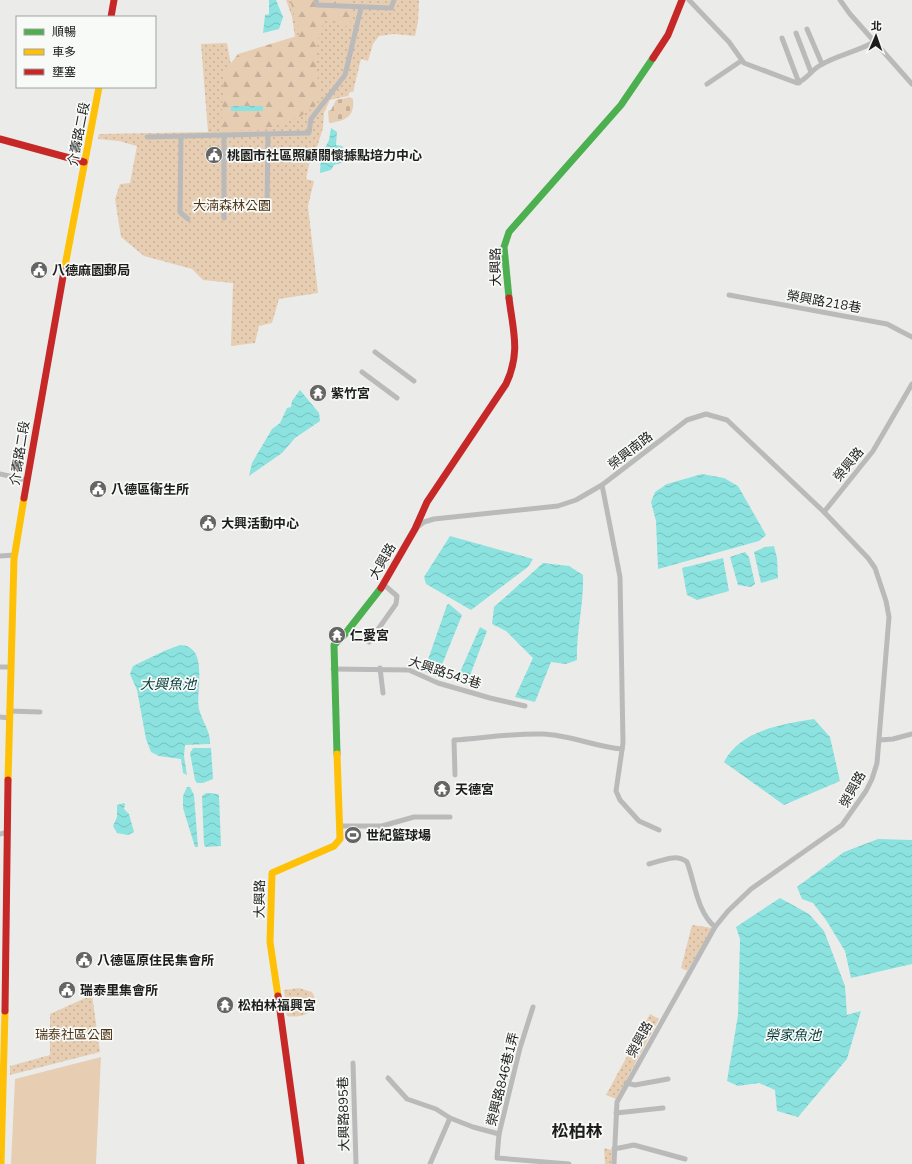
<svg xmlns="http://www.w3.org/2000/svg" width="912" height="1164" viewBox="0 0 912 1164" font-family="'Nunito Sans','Noto Sans TC',sans-serif">
<defs>
<pattern id="grass-dots" width="8" height="8" patternUnits="userSpaceOnUse"><rect width="8" height="8" fill="#e7ceb3"/><path d="M2 2h.1M6 6h.1" fill="none" stroke="#c6b099" stroke-width="1.8" stroke-linecap="round"/></pattern>
<pattern id="forest-firs" width="22" height="20" patternUnits="userSpaceOnUse"><rect width="22" height="20" fill="#e7ceb3"/><path d="M5 1l3.5 6h-7zM16 11l3.5 6h-7z" fill="#c6b099"/></pattern>
<pattern id="cemetery-stones" width="16" height="16" patternUnits="userSpaceOnUse"><rect width="16" height="16" fill="#e7ceb3"/><path d="M2 7V4a2 2 0 0 1 4 0v3zM10 15v-3a2 2 0 0 1 4 0v3z" fill="#c6b099"/></pattern>
<pattern id="water-waves" width="16" height="10" patternUnits="userSpaceOnUse"><rect width="16" height="10" fill="#8be2de"/><path d="M0 5q4-4 8 0t8 0" fill="none" stroke="#77c1be"/></pattern>
</defs>
<rect width="100%" height="100%" fill="#ebecea"/>
<g fill="url(#grass-dots)">
<polygon points="286,0 419,0 418,22 415,36 394,34 379,36 373,44 368,61 361,59 353,92 350,92 348,96 330,100 324,113 323,128 313,160 310,161 306,179 314,181 308,206 318,293 279,299 272,323 259,326 255,343 231,346 233,283 203,280 192,269 144,256 121,237 115,199 120,184 130,183 137,146 119,141 98,139 99,134 208,132 201,44 227,43 231,65 296,44 292,17"/>
<polygon points="692,925 713,928 687,971 681,968"/>
<path d="M 299,988 L 312,992 C 323,1010 303,1019 287,1016 L 284,990 Z"/>
<polygon points="92,995 100,1052 10,1075 10,1066 50,1055 50,1014"/>
<polygon points="650,1014 659,1019 616,1099 606,1095"/>
<polygon points="604,1148 612,1150 612,1164 605,1164"/>
</g>
<polygon fill="url(#forest-firs)" points="290,0 353,0 350,28 325,17 315,49 318,82 321,95 315,106 301,116 264,130 221,131 224,72 238,54 300,35"/>
<path fill="url(#cemetery-stones)" d="M 350,97 L 353,99 C 355,117 345,121 329,123 L 328,111 L 331,110 L 336,100 Z"/>
<g fill="#e7ceb3">
<polygon points="358,828 358,840 348,840 348,830"/>
<polygon points="101,1057 96,1164 11,1164 15,1079"/>
</g>
<g fill="url(#water-waves)">
<polygon points="269,0 276,0 283,17 279,29 263,33 265,15 269,14"/>
<rect x="231" y="106" width="32" height="5"/>
<polygon points="331,128 337,132 336,145 342,146 347,156 347,161 334,165 331,170 320,173 321,156 329,140"/>
<polygon points="300,390 319,413 320,421 295,438 282,453 249,476 252,463 272,429 280,423 287,408 291,407 292,401"/>
<polygon points="702,474 724,478 738,486 766,535 759,541 658,569 656,521 651,502 655,492 667,484"/>
<polygon points="450,536 533,559 528,567 471,610 426,584 424,577"/>
<polygon points="774,546 777,558 778,578 761,583 754,552 765,547"/>
<polygon points="745,552 749,557 755,584 751,587 738,585 730,557"/>
<polygon points="723,558 729,591 697,600 687,595 682,568"/>
<path d="M 543,563 L 569,566 L 583,575 C 584,604 576,632 577,660 L 566,664 L 551,662 L 535,702 L 515,697 L 533,658 L 506,631 L 492,624 L 494,607 Z"/>
<polygon points="449,604 462,615 437,677 424,671 447,605"/>
<polygon points="480,627 487,631 467,683 456,681"/>
<path d="M 180,645 C 210,646 195,691 199,709 C 202,721 211,732 210,744 L 185,745 L 184,756 L 187,775 L 183,773 L 181,759 L 159,756 L 151,752 L 146,739 L 137,690 L 130,674 L 133,666 L 164,651 Z"/>
<path d="M 814,719 L 830,737 L 840,781 L 784,805 L 724,762 C 740,730 783,724 814,719 Z"/>
<polygon points="193,748 211,748 213,779 203,783 197,783 195,780 190,753"/>
<polygon points="187,787 190,787 194,795 198,847 195,847 183,808 183,796"/>
<polygon points="206,793 218,794 219,796 221,846 206,847 204,845 202,796"/>
<polygon points="124,803 125,804 124,809 129,814 134,832 128,835 117,833 113,826 117,817 117,805"/>
<polygon points="878,839 912,840 912,964 851,978 845,951 826,920 813,903 802,899 797,887 844,852"/>
<polygon points="780,898 809,914 824,931 845,986 847,1015 861,1011 847,1059 798,1117 777,1111 775,1090 759,1083 738,1086 727,1081 738,1015 740,939 736,927"/>
</g>
<g fill="none" stroke-linecap="round" stroke-linejoin="round">
<g stroke="#bababa" stroke-width="5">
<polyline points="316,0 317,5 391,8 394,0"/>
<path d="M 689,0 L 729,42 L 744,63 L 797,83 C 806,80 811,71 819,66 C 836,55 857,52 874,42"/>
<polyline points="840,0 850,14 912,84"/>
<polyline points="807,29 822,64"/>
<polyline points="796,33 811,72"/>
<polyline points="782,38 799,83"/>
<polyline points="707,84 741,61"/>
<polyline points="181,136 180,212 188,219"/>
<polyline points="147,137 309,133 311,119 345,75 361,8"/>
<polyline points="267,209 268,134"/>
<polyline points="224,218 224,135"/>
<polyline points="729,295 887,324 912,337"/>
<polyline points="375,352 414,381"/>
<polyline points="362,372 397,398"/>
<polyline points="0,474 27,480"/>
<polyline points="602,485 620,577 623,743 616,791 620,800 639,821 659,830"/>
<polyline points="824,512 873,451 912,384"/>
<polyline points="415,529 424,522 434,519 558,506 576,500 602,485 687,420 706,414 727,420 824,512 868,558 875,568 886,601 889,617 877,763 872,779 866,791 842,825 751,889 728,911 715,927 617,1102 614,1164"/>
<polyline points="0,556 15,555"/>
<polyline points="369,642 396,604 397,596 383,584"/>
<polyline points="0,667 11,667"/>
<polyline points="380,668 383,693"/>
<polyline points="333,669 409,670 438,683 490,698 525,706"/>
<polyline points="9,711 40,712"/>
<polyline points="0,717 9,718"/>
<polyline points="880,740 893,739 912,734"/>
<path d="M 455,775 L 454,740 C 483,738 514,733 543,734 C 570,735 596,747 622,749"/>
<polyline points="339,826 382,826 414,817 450,817"/>
<polyline points="0,834 8,832"/>
<path d="M 649,864 C 662,861 676,853 687,862 C 695,883 697,912 715,927"/>
<polyline points="533,1007 520,1048 499,1134 497,1158 569,1164"/>
<polyline points="353,1063 356,1164"/>
<polyline points="388,1078 407,1099 436,1109 450,1118 473,1127 499,1134"/>
<polyline points="626,1083 635,1085 668,1079"/>
<polyline points="616,1113 663,1108"/>
<polyline points="614,1149 634,1145 685,1159"/>
<polyline points="430,1164 450,1118"/>
</g>
<g stroke="#4caf50" stroke-width="7">
<polyline points="509,298 504,247 509,232 621,105 653,58"/>
<polyline points="337,754 334,645 345,634 381,588"/>
</g>
<g stroke="#ffc107" stroke-width="7">
<polyline points="64,271 99,87"/>
<polyline points="8,780 14,559 24,498"/>
<polyline points="278,996 270,942 272,873 334,846 340,839 337,754"/>
<polyline points="1,1164 5,1011"/>
</g>
<g stroke="#c62828" stroke-width="7">
<polyline points="111,17 114,0"/>
<polyline points="653,58 668,35 682,0"/>
<polyline points="0,139 84,162"/>
<polyline points="24,498 64,271"/>
<path d="M 381,588 L 415,529 L 427,502 L 506,384 C 521,352 513,331 509,298"/>
<polyline points="278,996 301,1164"/>
<polyline points="5,1011 8,780"/>
</g>
</g>
<defs>
<symbol id="civic-disc" viewBox="-11 -11 22 22"><circle r="9.5" fill="#646564" stroke="#f8faf7"/><path d="M-.6-6.5H3V-4.5H.6V-3L4-1V1h2V6H-6V1h2V-1L-.6-3ZM-1.2 2.5V6h2.4V2.5Z" fill="#fff"/></symbol>
<symbol id="temple-disc" viewBox="-11 -11 22 22"><circle r="9.5" fill="#646564" stroke="#f8faf7"/><path d="M0-6L5-2H3V0L6.5 2.5H4V6H1.5V3h-3V6H-4V2.5H-6.5L-3 0V-2H-5Z" fill="#fff"/></symbol>
<symbol id="stadium-disc" viewBox="-11 -11 22 22"><circle r="9.5" fill="#646564" stroke="#f8faf7"/><path d="M0-5a6.5 5 0 1 0 0 10a6.5 5 0 1 0 0-10ZM-3.5-1.8h7v3.6h-7Z" fill="#fff"/></symbol>
</defs>
<g fill-rule="evenodd">
<use href="#civic-disc" x="204" y="145" width="20" height="20"/>
<use href="#civic-disc" x="29" y="260" width="20" height="20"/>
<use href="#temple-disc" x="308" y="383" width="20" height="20"/>
<use href="#civic-disc" x="88" y="479" width="20" height="20"/>
<use href="#civic-disc" x="198" y="513" width="20" height="20"/>
<use href="#temple-disc" x="327" y="625" width="20" height="20"/>
<use href="#temple-disc" x="432" y="779" width="20" height="20"/>
<use href="#stadium-disc" x="343" y="825" width="20" height="20"/>
<use href="#civic-disc" x="74" y="950" width="20" height="20"/>
<use href="#civic-disc" x="57" y="980" width="20" height="20"/>
<use href="#temple-disc" x="215" y="995" width="20" height="20"/>
</g>
<g text-anchor="middle" stroke-width="3.5" stroke-linejoin="round" paint-order="stroke">
<g font-size="13" fill="#1c1d1c" stroke="#f8faf7">
<text transform="translate(78 134) rotate(-79)" y="5">介壽路二段</text>
<text transform="translate(495 267) rotate(-91)" y="5">大興路</text>
<text transform="translate(824 301) rotate(10)" y="5">榮興路218巷</text>
<text transform="translate(630 450) rotate(-38)" y="5">榮興南路</text>
<text transform="translate(19 453) rotate(-81)" y="5">介壽路二段</text>
<text transform="translate(848 464) rotate(-51)" y="5">榮興路</text>
<text transform="translate(382 561) rotate(-60)" y="5">大興路</text>
<text transform="translate(445 672) rotate(18)" y="5">大興路543巷</text>
<text transform="translate(852 789) rotate(-61)" y="5">榮興路</text>
<text transform="translate(259 899) rotate(-89)" y="5">大興路</text>
<text transform="translate(639 1039) rotate(-61)" y="5">榮興路</text>
<text transform="translate(502 1079) rotate(-76)" y="5">榮興路846巷1弄</text>
<text transform="translate(343 1114) rotate(-91)" y="5">大興路895巷</text>
</g>
<g font-size="13" font-weight="bold" fill="#1c1d1c" stroke="#f8faf7" text-anchor="start">
<text x="227" y="160">桃園市社區照顧關懷據點培力中心</text>
<text x="52" y="275">八德麻園郵局</text>
<text x="331" y="398">紫竹宮</text>
<text x="111" y="494">八德區衛生所</text>
<text x="221" y="528">大興活動中心</text>
<text x="350" y="640">仁愛宮</text>
<text x="455" y="794">天德宮</text>
<text x="366" y="840">世紀籃球場</text>
<text x="97" y="965">八德區原住民集會所</text>
<text x="80" y="995">瑞泰里集會所</text>
<text x="238" y="1010">松柏林福興宮</text>
</g>
<g font-size="13" fill="#4e3418" stroke="#f8faf7">
<text x="232" y="210">大湳森林公園</text>
<text x="74" y="1039">瑞泰社區公園</text>
</g>
<g font-size="14" font-style="italic" fill="#003b3a" stroke="#f8faf7">
<text x="168" y="689">大興魚池</text>
<text x="793" y="1040">榮家魚池</text>
</g>
<g font-size="17" font-weight="bold" fill="#1c1d1c" stroke="#f8faf7">
<text x="577" y="1137">松柏林</text>
</g>
</g>
<rect x="16" y="16" width="140" height="72" fill="#f8faf7" stroke="#a0a29f"/>
<rect x="24" y="29" width="20" height="6" fill="#4caf50" stroke="#a0a29f"/>
<text x="52" y="36" font-size="12" fill="#1c1d1c">順暢</text>
<rect x="24" y="49" width="20" height="6" fill="#ffc107" stroke="#a0a29f"/>
<text x="52" y="56" font-size="12" fill="#1c1d1c">車多</text>
<rect x="24" y="69" width="20" height="6" fill="#c62828" stroke="#a0a29f"/>
<text x="52" y="76" font-size="12" fill="#1c1d1c">壅塞</text>
<g transform="translate(876 36) rotate(2)" stroke="#f8faf7" stroke-width="3" paint-order="stroke">
<path d="M0-3L7 15L0 10L-7 15Z" fill="#1c1d1c"/>
<text y="-6" font-size="11" font-weight="bold" text-anchor="middle" fill="#1c1d1c">北</text>
</g>
</svg>
